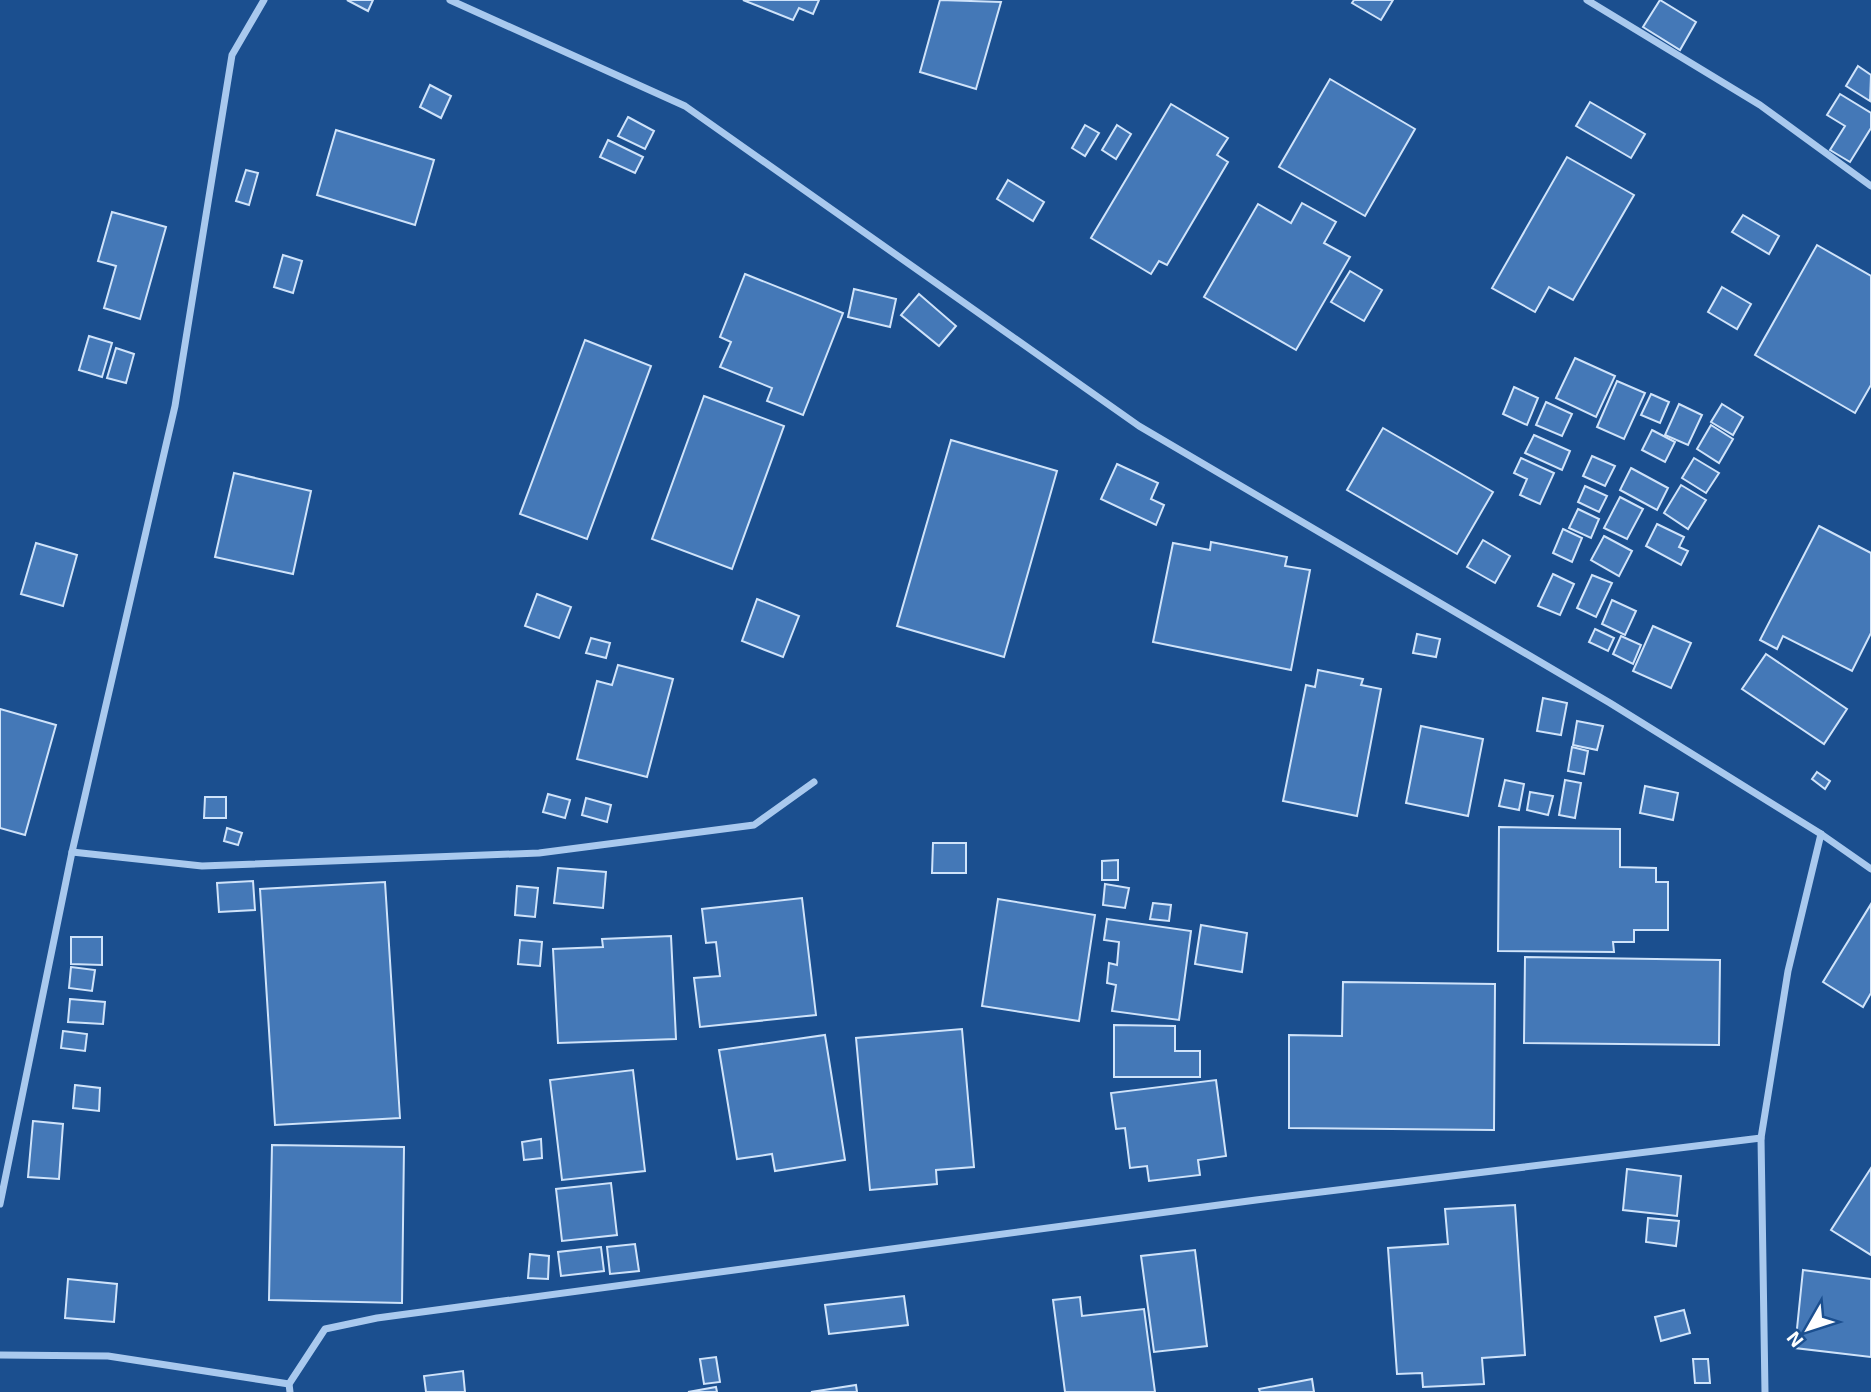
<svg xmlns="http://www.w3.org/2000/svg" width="1871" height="1392" viewBox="0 0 1871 1392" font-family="'Exo 2',sans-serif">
<rect width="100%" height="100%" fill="#1b4f8f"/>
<g fill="#4478b7" stroke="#cfe3fa" stroke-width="2">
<polygon points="347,0 373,0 368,11"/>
<polygon points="743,0 819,0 813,14 799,8 793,20"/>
<polygon points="940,0 1001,2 976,89 920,72"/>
<polygon points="1354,0 1393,0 1381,20 1352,3"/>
<polygon points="1660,0 1696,22 1680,50 1643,27"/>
<polygon points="1858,66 1871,75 1870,101 1846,86"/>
<polygon points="1330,79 1415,129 1365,216 1279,167"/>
<polygon points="430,85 451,96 441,118 420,107"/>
<polygon points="1840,94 1871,113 1871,128 1850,162 1830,150 1845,126 1827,115"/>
<polygon points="1590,102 1645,134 1631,158 1576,126"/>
<polygon points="1171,104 1228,138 1217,155 1228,162 1167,265 1159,261 1151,274 1091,238"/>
<polygon points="628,117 654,131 645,149 618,136"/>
<polygon points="1085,125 1099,133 1085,156 1072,148"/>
<polygon points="1117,125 1131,134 1116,159 1102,150"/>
<polygon points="336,130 434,160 415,225 317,195"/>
<polygon points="608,140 643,157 635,173 600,157"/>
<polygon points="1567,157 1634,195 1573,300 1549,287 1535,312 1492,288"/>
<polygon points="246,170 258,173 249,205 236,201"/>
<polygon points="1008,180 1044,202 1033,221 997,199"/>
<polygon points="1302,203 1336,222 1324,243 1350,257 1296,350 1204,297 1258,204 1291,223"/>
<polygon points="112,212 166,227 140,319 104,308 116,266 98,261"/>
<polygon points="1743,215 1779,236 1769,254 1732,232"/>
<polygon points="1817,245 1871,276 1871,385 1855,413 1755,355"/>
<polygon points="283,255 302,261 293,293 274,287"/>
<polygon points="1350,271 1382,290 1364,321 1331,302"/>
<polygon points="745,274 843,313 803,415 767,401 772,388 720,367 731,342 720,337"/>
<polygon points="1722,287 1751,304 1737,329 1708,312"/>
<polygon points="854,289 896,299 890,327 848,317"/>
<polygon points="919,294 956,326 939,346 901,315"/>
<polygon points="89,336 112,343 102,377 79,370"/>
<polygon points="585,340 651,366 587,539 520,514"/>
<polygon points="116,348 134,354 126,383 107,378"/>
<polygon points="1575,358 1615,376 1596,417 1556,398"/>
<polygon points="1617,381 1645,393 1624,439 1597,427"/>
<polygon points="1514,387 1538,398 1527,425 1503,414"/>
<polygon points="1651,394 1669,402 1660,423 1641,415"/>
<polygon points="704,396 784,426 732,569 652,539"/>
<polygon points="1546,402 1572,414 1562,436 1536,425"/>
<polygon points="1679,404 1702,415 1688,445 1665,435"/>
<polygon points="1722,404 1743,417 1733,435 1711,422"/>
<polygon points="1711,425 1733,439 1719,463 1697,449"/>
<polygon points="1383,428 1493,492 1457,554 1347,490"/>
<polygon points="1652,430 1675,442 1665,462 1642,450"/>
<polygon points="1534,435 1570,451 1562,470 1525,453"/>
<polygon points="951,440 1057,471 1004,657 897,626"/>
<polygon points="1592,456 1615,466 1605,486 1583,476"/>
<polygon points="1521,458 1554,473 1540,504 1520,495 1527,479 1514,473"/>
<polygon points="1694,458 1719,473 1706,493 1682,478"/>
<polygon points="1117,464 1158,483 1151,499 1164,505 1156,525 1101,499"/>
<polygon points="1631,468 1668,488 1657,510 1620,490"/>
<polygon points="234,473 311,491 293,574 215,557"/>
<polygon points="1681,485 1706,500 1688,529 1664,513"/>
<polygon points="1585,486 1607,496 1599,512 1578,502"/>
<polygon points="1620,497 1643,509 1627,539 1604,528"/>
<polygon points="1578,509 1599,519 1591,538 1569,528"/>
<polygon points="1657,524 1684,537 1679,547 1688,551 1681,565 1646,546"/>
<polygon points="1819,526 1871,553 1871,633 1852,671 1783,636 1777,649 1760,640"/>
<polygon points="1563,529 1582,538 1572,562 1553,553"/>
<polygon points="1604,536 1632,551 1619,576 1591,560"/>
<polygon points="1483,540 1510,556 1495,583 1467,567"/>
<polygon points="1211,542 1287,557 1285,566 1310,570 1291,670 1153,642 1173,543 1210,550"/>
<polygon points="36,543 77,555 63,606 21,594"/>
<polygon points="1553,574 1574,584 1560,615 1538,606"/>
<polygon points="1592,575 1612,583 1596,617 1577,608"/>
<polygon points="537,594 571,607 559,638 525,626"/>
<polygon points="757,599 799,616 783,657 742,641"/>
<polygon points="1612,600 1636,611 1625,635 1602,624"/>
<polygon points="1653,626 1691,643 1671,688 1633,671"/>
<polygon points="1595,629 1614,638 1608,651 1589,642"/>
<polygon points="1417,634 1440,639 1436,657 1413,653"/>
<polygon points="1621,636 1641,645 1633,664 1613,654"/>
<polygon points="591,638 610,643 606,658 586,653"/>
<polygon points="1766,654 1847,709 1824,744 1742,689"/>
<polygon points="618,665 673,679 647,777 577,759 597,681 612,685"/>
<polygon points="1318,670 1363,679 1361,685 1381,689 1357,816 1283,801 1306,685 1315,687"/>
<polygon points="1543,698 1567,703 1561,735 1537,731"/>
<polygon points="0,709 56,725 25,835 0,828"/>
<polygon points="1577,721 1603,726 1597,750 1573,745"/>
<polygon points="1421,726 1483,739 1468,816 1406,803"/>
<polygon points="1572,747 1588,751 1584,774 1568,771"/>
<polygon points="1817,772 1830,781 1825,789 1812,779"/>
<polygon points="1505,780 1524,784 1519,810 1499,806"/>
<polygon points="1565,780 1581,783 1575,818 1559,815"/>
<polygon points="1645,786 1678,793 1673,820 1640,813"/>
<polygon points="1530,792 1553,796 1548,815 1527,810"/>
<polygon points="548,794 570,800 565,818 543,812"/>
<polygon points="205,797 226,797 226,818 204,818"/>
<polygon points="586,798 611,805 607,822 582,815"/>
<polygon points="1499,827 1620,829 1620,867 1656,868 1656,882 1668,882 1668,930 1634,930 1634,942 1613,942 1614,952 1498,951"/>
<polygon points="227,828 242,833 238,845 224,841"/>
<polygon points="933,843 966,843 966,873 932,873"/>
<polygon points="1118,860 1118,880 1102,880 1102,861"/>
<polygon points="558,868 606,872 603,908 554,903"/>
<polygon points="253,881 255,910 219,912 217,883"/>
<polygon points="385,882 400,1118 275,1125 260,889"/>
<polygon points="1105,884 1129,888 1125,908 1103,905"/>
<polygon points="517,886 538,888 535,917 515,915"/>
<polygon points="802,898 816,1015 700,1027 694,978 720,976 716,942 706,943 702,909"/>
<polygon points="998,899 1095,915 1079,1021 982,1006"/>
<polygon points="1153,903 1171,905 1169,921 1150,919"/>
<polygon points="1871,904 1871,993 1863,1007 1823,982"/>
<polygon points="1107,919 1191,931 1179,1020 1112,1011 1116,985 1107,983 1109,963 1117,965 1119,942 1104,940"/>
<polygon points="1201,925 1247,933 1242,972 1195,964"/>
<polygon points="671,936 676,1039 558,1043 553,949 603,947 602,939"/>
<polygon points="71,937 102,937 102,965 71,964"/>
<polygon points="520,940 542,942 540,966 518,964"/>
<polygon points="1525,957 1720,960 1719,1045 1524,1043"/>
<polygon points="71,967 95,970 92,991 69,988"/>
<polygon points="1343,982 1495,984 1494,1130 1289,1128 1289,1035 1342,1036"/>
<polygon points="70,999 105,1002 103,1024 68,1022"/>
<polygon points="1114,1025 1175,1026 1175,1051 1200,1051 1200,1077 1114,1077"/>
<polygon points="962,1029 974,1167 936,1170 937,1184 870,1190 856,1038"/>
<polygon points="63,1031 87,1034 85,1051 61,1048"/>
<polygon points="825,1035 845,1160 775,1171 772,1154 737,1159 719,1050"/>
<polygon points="633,1070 645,1171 562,1180 550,1080"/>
<polygon points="1216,1080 1226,1156 1198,1160 1200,1175 1149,1181 1147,1166 1130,1168 1125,1128 1116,1129 1111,1093"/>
<polygon points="75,1085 100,1088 99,1111 73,1108"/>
<polygon points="33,1121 63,1124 59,1179 28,1177"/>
<polygon points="541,1139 542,1158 524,1160 522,1142"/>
<polygon points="272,1145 404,1147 402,1303 269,1300"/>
<polygon points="1871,1168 1871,1255 1831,1230"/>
<polygon points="1627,1169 1681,1176 1677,1216 1623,1210"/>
<polygon points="611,1183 617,1235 562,1241 556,1189"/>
<polygon points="1515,1205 1525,1355 1482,1358 1484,1384 1423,1387 1422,1373 1397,1374 1388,1248 1448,1244 1445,1209"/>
<polygon points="1648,1218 1679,1221 1676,1246 1646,1242"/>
<polygon points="635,1244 639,1271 610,1274 607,1247"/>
<polygon points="601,1247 604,1271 561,1276 558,1252"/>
<polygon points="1195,1250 1207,1346 1154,1352 1141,1256"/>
<polygon points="530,1254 549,1256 548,1279 528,1278"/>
<polygon points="1803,1270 1871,1279 1871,1357 1795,1348"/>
<polygon points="68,1279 117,1284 114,1322 65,1318"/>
<polygon points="904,1296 908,1325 829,1334 825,1305"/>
<polygon points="1080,1297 1082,1316 1144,1309 1155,1392 1065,1392 1053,1300"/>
<polygon points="1684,1310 1690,1333 1661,1341 1655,1317"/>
<polygon points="716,1357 720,1382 704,1384 700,1359"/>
<polygon points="1693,1359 1708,1359 1710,1383 1695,1383"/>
<polygon points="463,1371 465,1392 426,1392 424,1376"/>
<polygon points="1312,1379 1314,1392 1260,1392 1259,1389"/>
<polygon points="856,1385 857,1392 811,1392"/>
<polygon points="716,1387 717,1392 688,1392"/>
</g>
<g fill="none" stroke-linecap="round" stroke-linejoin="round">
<g stroke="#a9c9ee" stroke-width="7">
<polyline points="450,0 685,106 1139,426 1610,703 1821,834 1871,869"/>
<polyline points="1587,0 1760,105 1871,186"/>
<polyline points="72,852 202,866 539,853 754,825 814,782"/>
<polyline points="0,1204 72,852 175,406 232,55 264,0"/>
<polyline points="0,1355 108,1356 289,1384"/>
<polyline points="290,1392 289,1384 325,1329 377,1318 1256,1200 1761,1138"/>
<polyline points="1765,1392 1761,1138 1788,971 1821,834"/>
</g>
</g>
<g transform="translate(1808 1329) rotate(231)" stroke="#1b4f8f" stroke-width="5" paint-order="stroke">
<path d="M0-5L12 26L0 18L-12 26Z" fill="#ffffff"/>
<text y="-10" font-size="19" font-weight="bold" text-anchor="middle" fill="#ffffff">N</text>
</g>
</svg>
